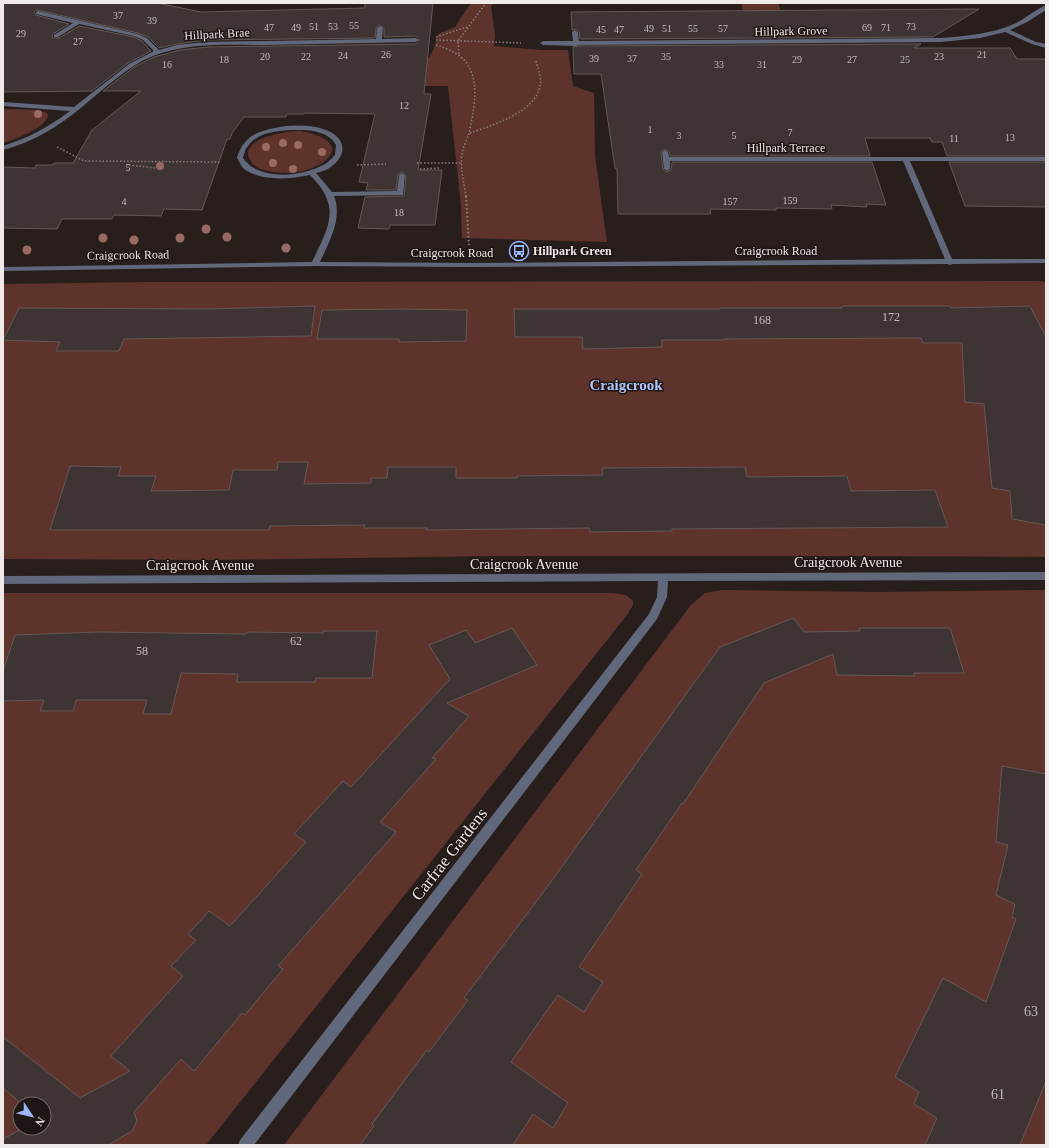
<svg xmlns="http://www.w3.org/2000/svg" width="1049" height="1148" viewBox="0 0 1049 1148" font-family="Georgia,serif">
<rect width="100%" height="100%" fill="#281f1d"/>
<g fill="#5e332c" fill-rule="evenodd">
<polygon points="471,3 495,3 491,6 495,35 494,46 541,50 568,50 573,86 594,93 595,156 607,242 462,238 461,206 448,86 403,86 406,58 429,58 434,48 438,34 455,27"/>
<polygon points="741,3 778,3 786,27 743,11"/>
<path d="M 3,109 L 38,110 L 47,113 L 48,116 C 44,129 15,139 3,143 Z"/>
<path d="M 300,131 C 313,133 346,142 326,160 C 311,173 286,175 268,171 C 261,170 253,166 250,160 C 238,138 287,131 300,131 Z"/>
<polygon points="1039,281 1046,282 1046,557 840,556 494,556 210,560 3,559 3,284 152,282"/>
<polygon points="722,590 877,592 1046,590 1046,1145 284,1145 691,605 705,593"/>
<path d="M 3,593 L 613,593 L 626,595 L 633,601 L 633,605 L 627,615 L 206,1145 L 3,1145 ZM 20,1104 L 44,1104 L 44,1128 L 20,1128 Z"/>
</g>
<g fill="#3e3433" stroke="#645957">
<polygon points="3,3 157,3 201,12 365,8 365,3 433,3 424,94 431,94 418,170 442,170 435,225 390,225 389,229 358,228 365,197 404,196 406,175 403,172 398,174 396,190 366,190 368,183 359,182 375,114 304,113 304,114 287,114 286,117 244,117 232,133 230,139 227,139 202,210 164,209 161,216 114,215 112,219 62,219 57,229 3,228 3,167 35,168 36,165 52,165 54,163 73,163 92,130 141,91 103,91 134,67 154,57 180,50 208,47 416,44 420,40 416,36 384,37 384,28 379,25 376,28 375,38 206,40 177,44 159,48 148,37 138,33 37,10 34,12 36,15 69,24 53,34 52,37 54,38 59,38 79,26 134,37 142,41 151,51 128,63 92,91 3,92"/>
<polygon points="979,9 933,37 580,39 579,31 576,29 572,30 571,12"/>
<polygon points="921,44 914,48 1010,48 1017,59 1046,59 1046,156 947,156 942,142 932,142 930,138 865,138 870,156 670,156 669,151 664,149 661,152 663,169 666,172 671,170 672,162 872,162 886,205 866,204 867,207 831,205 832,209 776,208 776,210 710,209 711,214 618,214 617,169 615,168 601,74 574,74 573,47 579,46"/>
<polygon points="949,162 1046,162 1046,207 965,206"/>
<polygon points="315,306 311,336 124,339 119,351 56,351 60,342 3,340 19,308 209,309"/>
<polygon points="842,306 950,306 951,308 1030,306 1046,337 1046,525 1012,519 1010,491 992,488 984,404 965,402 962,343 923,343 921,338 724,339 724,340 662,340 662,347 583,349 582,337 515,337 514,309 720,309 720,308 842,308"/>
<polygon points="402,309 467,310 466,341 399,342 399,339 317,339 322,310"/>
<polygon points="278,462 308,462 304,484 371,483 371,478 387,478 388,467 456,467 456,478 517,478 517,476 603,475 602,468 745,467 747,477 847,476 851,491 935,490 948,527 672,529 672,531 590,532 589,528 427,530 427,528 364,528 365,525 270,526 269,530 50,530 70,466 121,467 118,476 156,476 151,491 229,490 233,470 277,470"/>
<polygon points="793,618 804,632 860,631 859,628 950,628 964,673 914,673 915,676 837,675 833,654 764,683 683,804 682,803 636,870 642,874 579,967 603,982 584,1012 558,995 511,1062 568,1103 553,1128 533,1114 513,1145 360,1145 374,1126 372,1124 427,1050 429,1052 468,1000 464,998 548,886 720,647"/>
<polygon points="512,628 537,665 447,703 469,716 432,758 436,759 380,822 396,832 278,966 283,969 245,1015 242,1013 194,1071 181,1059 134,1112 137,1121 132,1131 108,1145 3,1145 3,1139 24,1128 44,1128 44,1104 22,1104 3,1088 3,1037 80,1098 130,1071 111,1056 183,976 171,966 196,940 188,934 209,911 230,926 306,842 294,834 343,781 351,787 450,679 429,645 466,630 475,643"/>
<polygon points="323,631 377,631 372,678 316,678 315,682 237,682 238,674 181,673 171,714 143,714 147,700 76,700 73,711 40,711 44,700 3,701 3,671 15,635 98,632 246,634 247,632 323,633"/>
<polygon points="1002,766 1046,774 1046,1081 1020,1145 925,1145 937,1118 914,1104 919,1092 895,1077 943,978 986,1002 1016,919 1012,917 1015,904 996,895 1008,845 996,842"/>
</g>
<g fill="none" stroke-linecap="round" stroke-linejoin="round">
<g stroke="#877f7e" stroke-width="1.5" stroke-dasharray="1.5 2" stroke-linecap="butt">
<polyline points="436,37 467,27"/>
<polyline points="436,40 521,43"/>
<path d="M 436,45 C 445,48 454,51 461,57 C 482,75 474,110 469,133 C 467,140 463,147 462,154 C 460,168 464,183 466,197"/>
<polyline points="459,54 458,41 486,3"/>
<path d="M 470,133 C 492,125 535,113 540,86 C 542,78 538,69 536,61"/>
<polyline points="57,147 84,161 220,162"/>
<polyline points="417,163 462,163"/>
<polyline points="129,165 164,169"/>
<polyline points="357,165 386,164"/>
<polyline points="420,169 439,168"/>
</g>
<polyline stroke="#877f7e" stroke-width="2" stroke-dasharray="1.5 2.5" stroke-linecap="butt" points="466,196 469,245"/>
<g fill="#61687b" fill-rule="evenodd">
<path d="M 1046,5 L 1046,10 L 1027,22 L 1010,30 L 1036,42 L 1046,44 L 1046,48 L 1032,44 L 1005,32 L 980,38 L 941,42 L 579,45 L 576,46 L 543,45 L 540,43 L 543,41 L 573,41 L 572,32 L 575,30 L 578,32 L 579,41 L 941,38 C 966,36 991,34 1014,24 C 1025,19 1035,10 1046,5 Z"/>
<path d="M 38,11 L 138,34 L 147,38 L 159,50 L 177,45 L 206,42 L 376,39 L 377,28 L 380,26 L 383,28 L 382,39 L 416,38 L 419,40 L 416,42 C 365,43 315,44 264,45 C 228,45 188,42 153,56 C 126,67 104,89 82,107 C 58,127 33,142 3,150 L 3,146 C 28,138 49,127 70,111 L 3,106 L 3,102 L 74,107 L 129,64 L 154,51 L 143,40 L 134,36 L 79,24 L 58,37 L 54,37 L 54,35 L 73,23 L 36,14 L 36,12 Z"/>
<path d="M 286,126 C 299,125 313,125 326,130 C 346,138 348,154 331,167 C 327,170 321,172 316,173 L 332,192 L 397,191 L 399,175 L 402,173 L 405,175 L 403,195 L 334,196 C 343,218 329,242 320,262 L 469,263 L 945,259 L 903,161 L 670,161 L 670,169 L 667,171 L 664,169 L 662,152 L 665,150 L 668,152 L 669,157 L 1046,157 L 1046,161 L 910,161 L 952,259 L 1046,259 L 1046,263 L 953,264 L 950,265 L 947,264 L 469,267 L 315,266 L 3,271 L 3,267 L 312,262 C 329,226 342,207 310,175 C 290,179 262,182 244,169 C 241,166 239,161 237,158 C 244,133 262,130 286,126 ZM 299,130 C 312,130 329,132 336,145 L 335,155 C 331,159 328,163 323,165 C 301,177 259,181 243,158 C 244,154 245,149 248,146 C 258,131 282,130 299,130 Z"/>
<polygon points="1046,572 1046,580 668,581 667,597 657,619 254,1145 238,1145 240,1140 649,614 657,597 658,581 3,584 3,576"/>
</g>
</g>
<g fill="#9a6961">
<circle cx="38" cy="114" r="4"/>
<circle cx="283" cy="143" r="4"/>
<circle cx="298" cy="145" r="4"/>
<circle cx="266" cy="147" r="4"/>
<circle cx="322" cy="152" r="4"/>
<circle cx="273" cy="163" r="4"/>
<circle cx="160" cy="166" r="4"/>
<circle cx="293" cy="169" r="4"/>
<circle cx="206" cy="229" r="4.5"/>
<circle cx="227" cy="237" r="4.5"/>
<circle cx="103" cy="238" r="4.5"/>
<circle cx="180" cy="238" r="4.5"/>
<circle cx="134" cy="240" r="4.5"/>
<circle cx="286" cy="248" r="4.5"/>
<circle cx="27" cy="250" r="4.5"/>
</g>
<defs>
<symbol id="bus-ring" viewBox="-11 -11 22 22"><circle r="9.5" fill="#1e1614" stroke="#9bb5fd" stroke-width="1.5"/><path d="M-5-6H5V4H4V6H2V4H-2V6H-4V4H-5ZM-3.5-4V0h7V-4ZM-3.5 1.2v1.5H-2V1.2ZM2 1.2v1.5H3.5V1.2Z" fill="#9bb5fd"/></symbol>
</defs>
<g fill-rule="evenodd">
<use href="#bus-ring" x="508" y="240" width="22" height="22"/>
</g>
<g text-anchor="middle" stroke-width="3" stroke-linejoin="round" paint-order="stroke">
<g font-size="10" fill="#c3bcbb">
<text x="118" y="19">37</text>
<text x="152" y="24">39</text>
<text x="354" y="29">55</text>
<text x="314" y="30">51</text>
<text x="333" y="30">53</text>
<text x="911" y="30">73</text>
<text x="269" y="31">47</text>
<text x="296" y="31">49</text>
<text x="867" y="31">69</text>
<text x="886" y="31">71</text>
<text x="649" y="32">49</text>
<text x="667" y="32">51</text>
<text x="693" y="32">55</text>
<text x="723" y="32">57</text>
<text x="601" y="33">45</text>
<text x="619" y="33">47</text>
<text x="21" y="37">29</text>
<text x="78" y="45">27</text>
<text x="386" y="58">26</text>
<text x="982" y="58">21</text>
<text x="343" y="59">24</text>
<text x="265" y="60">20</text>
<text x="306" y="60">22</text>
<text x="666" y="60">35</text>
<text x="939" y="60">23</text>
<text x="594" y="62">39</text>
<text x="632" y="62">37</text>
<text x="224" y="63">18</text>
<text x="797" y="63">29</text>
<text x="852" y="63">27</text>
<text x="905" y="63">25</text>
<text x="167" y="68">16</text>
<text x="719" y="68">33</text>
<text x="762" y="68">31</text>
<text x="404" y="109">12</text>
<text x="650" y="133">1</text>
<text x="790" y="136">7</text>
<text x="679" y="139">3</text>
<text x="734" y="139">5</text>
<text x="1010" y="141">13</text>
<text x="954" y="142">11</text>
<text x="128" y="171">5</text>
<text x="790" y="204">159</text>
<text x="124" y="205">4</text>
<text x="730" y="205">157</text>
<text x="399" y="216">18</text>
</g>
<g font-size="12" fill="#efe9e8" stroke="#1e1614">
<text transform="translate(791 31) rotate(-1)" y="4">Hillpark Grove</text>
<text transform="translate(217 34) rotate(-3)" y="4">Hillpark Brae</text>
<text x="786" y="152">Hillpark Terrace</text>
<text x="776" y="255">Craigcrook Road</text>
<text x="452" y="257">Craigcrook Road</text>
<text transform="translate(128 255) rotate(-1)" y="4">Craigcrook Road</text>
</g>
<g font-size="12" font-weight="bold" fill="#efe9e8" stroke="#1e1614" text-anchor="start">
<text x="533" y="255">Hillpark Green</text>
</g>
<g font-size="12" fill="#c3bcbb">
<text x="891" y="321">172</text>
<text x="762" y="324">168</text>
<text x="296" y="645">62</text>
<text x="142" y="655">58</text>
</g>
<g font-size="14" fill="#efe9e8" stroke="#1e1614">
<text x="848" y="567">Craigcrook Avenue</text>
<text x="524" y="569">Craigcrook Avenue</text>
<text x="200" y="570">Craigcrook Avenue</text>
</g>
<g font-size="14" fill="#c3bcbb">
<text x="1031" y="1016">63</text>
<text x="998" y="1099">61</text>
</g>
<g font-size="15" font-weight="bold" fill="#b2c6fc" stroke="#1e1614">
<text x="626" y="390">Craigcrook</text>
</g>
<g font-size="17" fill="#efe9e8" stroke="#1e1614">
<text transform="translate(449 854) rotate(-52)" y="6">Carfrae Gardens</text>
</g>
</g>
<rect width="1049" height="1148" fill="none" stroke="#efe9e8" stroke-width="8"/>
<g transform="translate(32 1116) rotate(125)"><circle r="19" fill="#1e1614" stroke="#726a69"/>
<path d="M0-3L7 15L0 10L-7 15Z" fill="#9bb5fd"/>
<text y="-6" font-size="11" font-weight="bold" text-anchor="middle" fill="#efe9e8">N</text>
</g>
</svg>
